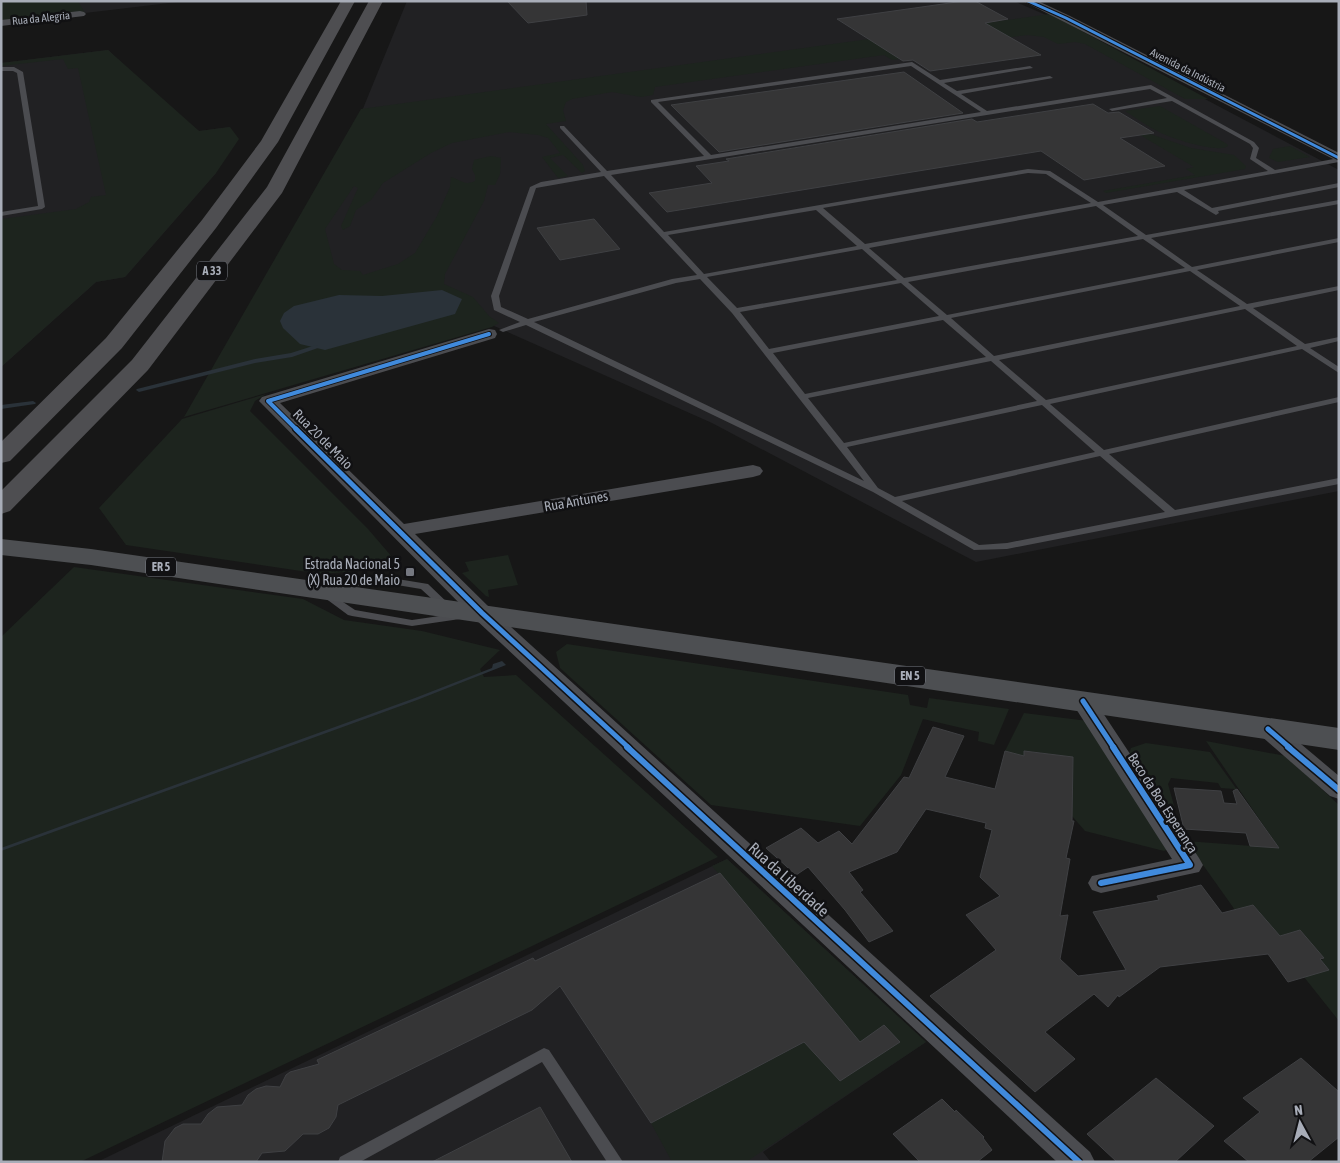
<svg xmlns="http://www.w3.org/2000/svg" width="1340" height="1163" viewBox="0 0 1340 1163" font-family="'Asap Condensed',sans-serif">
<rect width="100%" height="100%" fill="#171717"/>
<g fill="#212123">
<polygon points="1,1 186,1 1,23"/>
<polygon points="407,1 1014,1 1046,15 1339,170 1339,491 976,562 712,423 492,325 268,391 362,111"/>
<polygon points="108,50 171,109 199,131 230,127 216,173 125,277 96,282 1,367 1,63"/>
<polygon points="727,859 926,1042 763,1152 771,1162 97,1162"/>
</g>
<g fill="#1d241e">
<polygon points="1,1 78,1 85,13 1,22"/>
<path d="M 1050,14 L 1208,99 L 1185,99 L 1085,44 L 1075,42 L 1058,44 L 1044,37 L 1027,35 L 922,49 L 917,57 L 892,60 L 884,55 L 655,87 L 653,95 L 641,97 L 612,92 L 572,99 L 566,102 L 563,110 L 566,121 L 546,124 L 583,165 L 585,171 L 582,173 L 563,155 L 550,158 L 568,176 L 558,178 L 542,157 L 560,153 L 548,138 L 538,135 L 509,132 L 452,143 L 431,153 L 383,183 L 371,200 L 356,210 L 350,226 L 343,230 L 341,226 L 358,188 L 354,186 L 325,229 L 334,264 L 342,270 L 360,271 L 363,275 L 398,264 L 415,253 L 437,216 L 450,187 L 451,177 C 461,180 464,186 475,181 L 475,175 L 472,169 L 474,160 L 491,156 L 501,158 L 500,174 L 495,185 L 488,185 L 484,201 L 445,274 L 444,284 L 473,297 L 489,316 L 499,323 L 492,327 L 184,417 L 361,109 Z"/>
<polygon points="108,50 199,131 230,127 239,139 216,173 125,277 96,282 1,367 1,219 76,209 89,202 91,197 106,195 78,68 68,69 63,59 1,66 1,63"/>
<path d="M 1160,106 L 1227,144 L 1228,146 C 1219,154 1170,138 1159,132 C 1147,126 1136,118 1125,111 Z"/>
<polygon points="1150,134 1191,148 1234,155 1246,166 1245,169 1106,193 1103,191 1195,175 1186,169 1194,167 1140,135"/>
<polygon points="1290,146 1310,157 1278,162 1269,158 1273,149"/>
<polygon points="266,394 255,401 250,411 368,529 399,565 394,568 321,574 126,545 99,508 182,419"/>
<polygon points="508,555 518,585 488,590 489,597 486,596 462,573 469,571 465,562"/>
<polygon points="74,567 303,599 344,620 422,631 500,650 480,669 484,677 516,675 718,857 80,1162 1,1162 1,637"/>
<polygon points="567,644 908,695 910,705 927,708 929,698 1009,709 994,745 978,741 979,732 923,719 901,775 860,826 711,805 560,668 556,652"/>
<polygon points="1024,713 1088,721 1170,848 1164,851 1085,831 1072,816 1073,757 1025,751 1024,756 1005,751"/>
<polygon points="1206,741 1286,756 1339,805 1339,1021 1304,977 1324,958 1300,930 1280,936 1253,905 1235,910 1186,841 1279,848"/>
<polygon points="1146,743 1210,752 1248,805 1234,789 1221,788 1218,783 1171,778 1168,784 1175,809 1166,809 1129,754 1131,748"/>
<polygon points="727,859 926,1042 746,1162 672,1162 651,1123 843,1022 712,866"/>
</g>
<g fill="#2a3239">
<polygon points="442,290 462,299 455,314 325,350 300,344 283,328 280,321 284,313 294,306 339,295 382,296"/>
<polygon points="502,661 506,665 417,700 1,851 1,848 415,698 492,668 493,664"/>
</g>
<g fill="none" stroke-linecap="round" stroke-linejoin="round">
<g fill="#2a3239" fill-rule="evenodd">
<polygon points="316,345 318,346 318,348 292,357 255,363 139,392 136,390 137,389 255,359 291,353"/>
<polygon points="33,401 36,403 35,404 1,409 1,405"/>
</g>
</g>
<g fill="#353536" stroke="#3f4043">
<polygon points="507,1 586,1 587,15 528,23"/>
<polygon points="964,1 975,1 1008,19 985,23 1041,55 930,71 913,60 903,61 837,19"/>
<polygon points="904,72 963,113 719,152 671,105"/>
<polygon points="1093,104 1108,113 1119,112 1154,133 1120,138 1165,166 1084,180 1041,151 667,212 649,193 712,183 696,166 729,161 726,159 972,119 977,122"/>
<polygon points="594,219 620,249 560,260 537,228"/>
<polygon points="933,727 964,736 945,777 995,789 1005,751 1024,756 1024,751 1073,757 1072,821 1074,821 1066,858 1070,859 1060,916 1068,915 1060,959 1078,976 1126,970 1093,912 1159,900 1157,896 1201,885 1222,913 1253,905 1280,936 1300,930 1324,958 1320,959 1329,970 1288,982 1268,954 1160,967 1119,997 1118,995 1108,1007 1094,994 1045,1032 1075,1059 1035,1092 930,996 996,950 966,915 1000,896 980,877 992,830 985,828 986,823 926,809 897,852 849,872 863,890 860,892 893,931 869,942 845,910 808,867 796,875 766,848 801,828 818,843 839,831 852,844 904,777 909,778"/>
<polygon points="1174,788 1221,791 1224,803 1237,804 1233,791 1237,789 1279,848 1250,846 1246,833 1184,829"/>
<polygon points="720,873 860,1042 884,1025 900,1042 840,1081 804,1042 651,1123 560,986 532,1010 338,1105 336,1117 329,1128 318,1134 303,1134 285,1151 262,1153 256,1162 162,1162 165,1141 175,1128 183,1124 201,1124 208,1114 217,1107 242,1105 248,1095 256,1089 266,1086 280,1087 286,1075 290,1072 319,1064 317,1060 533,958 535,961"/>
<polygon points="1301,1058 1339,1092 1339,1137 1308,1162 1249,1162 1224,1141 1260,1112 1243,1098"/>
<polygon points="1156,1078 1214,1126 1175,1162 1117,1162 1087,1134"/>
<polygon points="942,1099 955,1112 956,1110 984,1137 983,1138 992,1150 977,1162 920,1162 893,1134"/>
<polygon points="540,1107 572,1162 432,1162"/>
</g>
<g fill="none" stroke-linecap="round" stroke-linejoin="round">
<g fill="#4b4c50" fill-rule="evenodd">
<path d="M 912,62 L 940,80 L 1030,66 L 1033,68 L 944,83 L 957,91 L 1050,76 L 1053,78 L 961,94 L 987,111 L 1151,85 L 1254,142 L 1259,148 L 1256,158 L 1275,170 L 1339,158 L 1339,162 L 1184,190 L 1212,208 L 1339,183 L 1339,187 L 1218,211 L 1219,213 L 1216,215 L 1177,192 L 1103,205 L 1146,235 L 1339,200 L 1339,204 L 1151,238 L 1192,267 L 1339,238 L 1339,242 L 1197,270 L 1247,304 L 1339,286 L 1339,290 L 1253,308 L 1305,344 L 1339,337 L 1339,341 L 1310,348 L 1339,367 L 1339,373 L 1302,349 L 1050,404 L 1104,450 L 1339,397 L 1339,402 L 1109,454 L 1175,510 L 1339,478 L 1339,484 L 1007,549 L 974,550 L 873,492 L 526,325 L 503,332 L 499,330 L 520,322 L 494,310 L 491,296 L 530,187 L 541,182 L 601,172 L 560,128 L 560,126 L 564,126 L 607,171 L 704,156 L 651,102 L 651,100 ZM 911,66 L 981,112 L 711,155 L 658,102 ZM 1150,89 L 1167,98 L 1109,109 L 1112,111 L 1172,101 L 1250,144 L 1253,148 L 1250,159 L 1268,171 L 1098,202 L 1050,171 L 1028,169 L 664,232 L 611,175 ZM 1028,173 L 1046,174 L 1091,203 L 865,244 L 823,208 ZM 604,176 L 697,275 L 672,279 L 528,319 L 501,307 L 499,296 L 536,188 ZM 1096,206 L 1138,236 L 904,278 L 869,248 ZM 816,210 L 857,246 L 704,274 L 668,235 ZM 1143,239 L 1185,268 L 947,315 L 908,282 ZM 862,249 L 897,280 L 737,308 L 707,277 ZM 1190,271 L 1240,306 L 994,356 L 951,318 ZM 700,279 L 732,313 L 864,481 L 534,322 L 676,283 ZM 901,283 L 939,316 L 769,349 L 740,312 ZM 1245,309 L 1297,346 L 1046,400 L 999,360 ZM 943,320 L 986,357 L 805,394 L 773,353 ZM 991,361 L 1037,401 L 844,443 L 808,398 ZM 1042,405 L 1095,452 L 895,497 L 878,488 L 847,447 ZM 1100,456 L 1165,512 L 1007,543 L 979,545 L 902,501 Z"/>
<polygon points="1,67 14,67 23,72 45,207 42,209 1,216 1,212 38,206 17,73 13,71 1,71"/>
<polygon points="379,576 428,584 452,607 451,609 443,609 421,589 379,582 331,591 326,588 331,585"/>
<polygon points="325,590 355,610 412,620 460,613 465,616 460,619 412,626 352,616 348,615 321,595 320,593"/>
<polygon points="544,1048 549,1050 623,1162 607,1162 542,1062 360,1162 338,1162 340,1157"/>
</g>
<g fill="#4b4c50" fill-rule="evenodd">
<polygon points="1023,1 1038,1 1070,16 1339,153 1339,162"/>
<polygon points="80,11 84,12 86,14 84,16 1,26 1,20"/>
<polygon points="489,329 495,330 497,334 495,338 280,403 404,524 753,465 760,467 763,471 760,475 753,477 415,534 490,608 1090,1152 1095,1162 1057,1162 474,618 259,401 262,397"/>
<polygon points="1083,693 1091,695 1199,858 1203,865 1199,872 1101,893 1092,890 1088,883 1092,876 1172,859 1071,701 1075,695"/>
<polygon points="1268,721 1276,723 1339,776 1339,799 1330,796 1260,735 1256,729 1260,723"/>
</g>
<polygon fill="#4d4f52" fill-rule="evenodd" points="1,539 91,549 1339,728 1339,750 91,565 1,555"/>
<g fill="#4e4e51" fill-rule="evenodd">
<polygon points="341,1 355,1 278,142 216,228 122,348 10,461 1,463 1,442 106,338 202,220 261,141"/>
<polygon points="369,1 383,1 282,193 148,370 10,511 1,514 1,491 132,360 267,187"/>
</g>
<defs>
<polyline id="cycleway-far3" points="1028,1 1066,18 1339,158"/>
<polyline id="cycleway-far2" points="297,430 268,401 489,334"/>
<g id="cycleway-far1">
<polyline points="296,429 482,613 629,748"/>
<polyline points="1083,701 1114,748"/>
<polyline points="1268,729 1290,748"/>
</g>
<g id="cycleway">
<polyline points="627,747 1079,1162"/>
<polyline points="1288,747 1339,790"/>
<polyline points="1101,883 1190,865 1113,747"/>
</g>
</defs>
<use href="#cycleway-far3" stroke="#111113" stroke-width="5"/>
<use href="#cycleway-far2" stroke="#111113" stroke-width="6"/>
<use href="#cycleway-far1" stroke="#111113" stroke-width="8"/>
<use href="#cycleway" stroke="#111113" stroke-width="9"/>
<use href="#cycleway-far3" stroke="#408adc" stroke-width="3"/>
<use href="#cycleway-far2" stroke="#408adc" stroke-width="4"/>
<use href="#cycleway-far1" stroke="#408adc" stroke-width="5"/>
<use href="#cycleway" stroke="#408adc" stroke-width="6"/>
</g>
<rect fill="#757880" stroke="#111113" stroke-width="2" x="405" y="567" width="10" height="10" rx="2.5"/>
<g text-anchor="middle" stroke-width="5" stroke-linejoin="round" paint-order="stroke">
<g font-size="11" fill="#a8adb8" stroke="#111113">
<text transform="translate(41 18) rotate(-6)" y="4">Rua da Alegria</text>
<text transform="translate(1188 70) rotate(27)" y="4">Avenida da Indústria</text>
</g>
<g fill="#111113" stroke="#7b7e86" stroke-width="1">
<rect x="197" y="261.5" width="30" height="19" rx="4"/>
<rect x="146" y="557.5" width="30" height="19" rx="4"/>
<rect x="895" y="666.5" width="30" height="19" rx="4"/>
</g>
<g font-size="12" font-weight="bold" fill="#a8adb8">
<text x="212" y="275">A 33</text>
<text x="161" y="571">ER 5</text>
<text x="910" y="680">EN 5</text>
</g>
<g font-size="14" fill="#a8adb8" stroke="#111113">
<text transform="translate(323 439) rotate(45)" y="5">Rua 20 de Maio</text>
<text transform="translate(576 501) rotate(-10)" y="5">Rua Antunes</text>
<text transform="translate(1163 803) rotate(57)" y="5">Beco da Boa Esperança</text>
</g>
<g font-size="14" fill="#a8adb8" stroke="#111113" text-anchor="end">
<text x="400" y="569">Estrada Nacional 5<tspan x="400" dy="16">(X) Rua 20 de Maio</tspan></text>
</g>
<g font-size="16" fill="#a8adb8" stroke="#111113">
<text transform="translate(789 879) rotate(42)" y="6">Rua da Liberdade</text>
</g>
</g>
<rect width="1340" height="1163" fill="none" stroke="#a8adb8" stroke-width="5"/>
<g transform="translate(1300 1123) rotate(353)" stroke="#111113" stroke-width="4" paint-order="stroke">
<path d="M0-4L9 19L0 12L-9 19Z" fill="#a8adb8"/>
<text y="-8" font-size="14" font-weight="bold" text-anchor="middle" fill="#a8adb8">N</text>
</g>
</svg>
